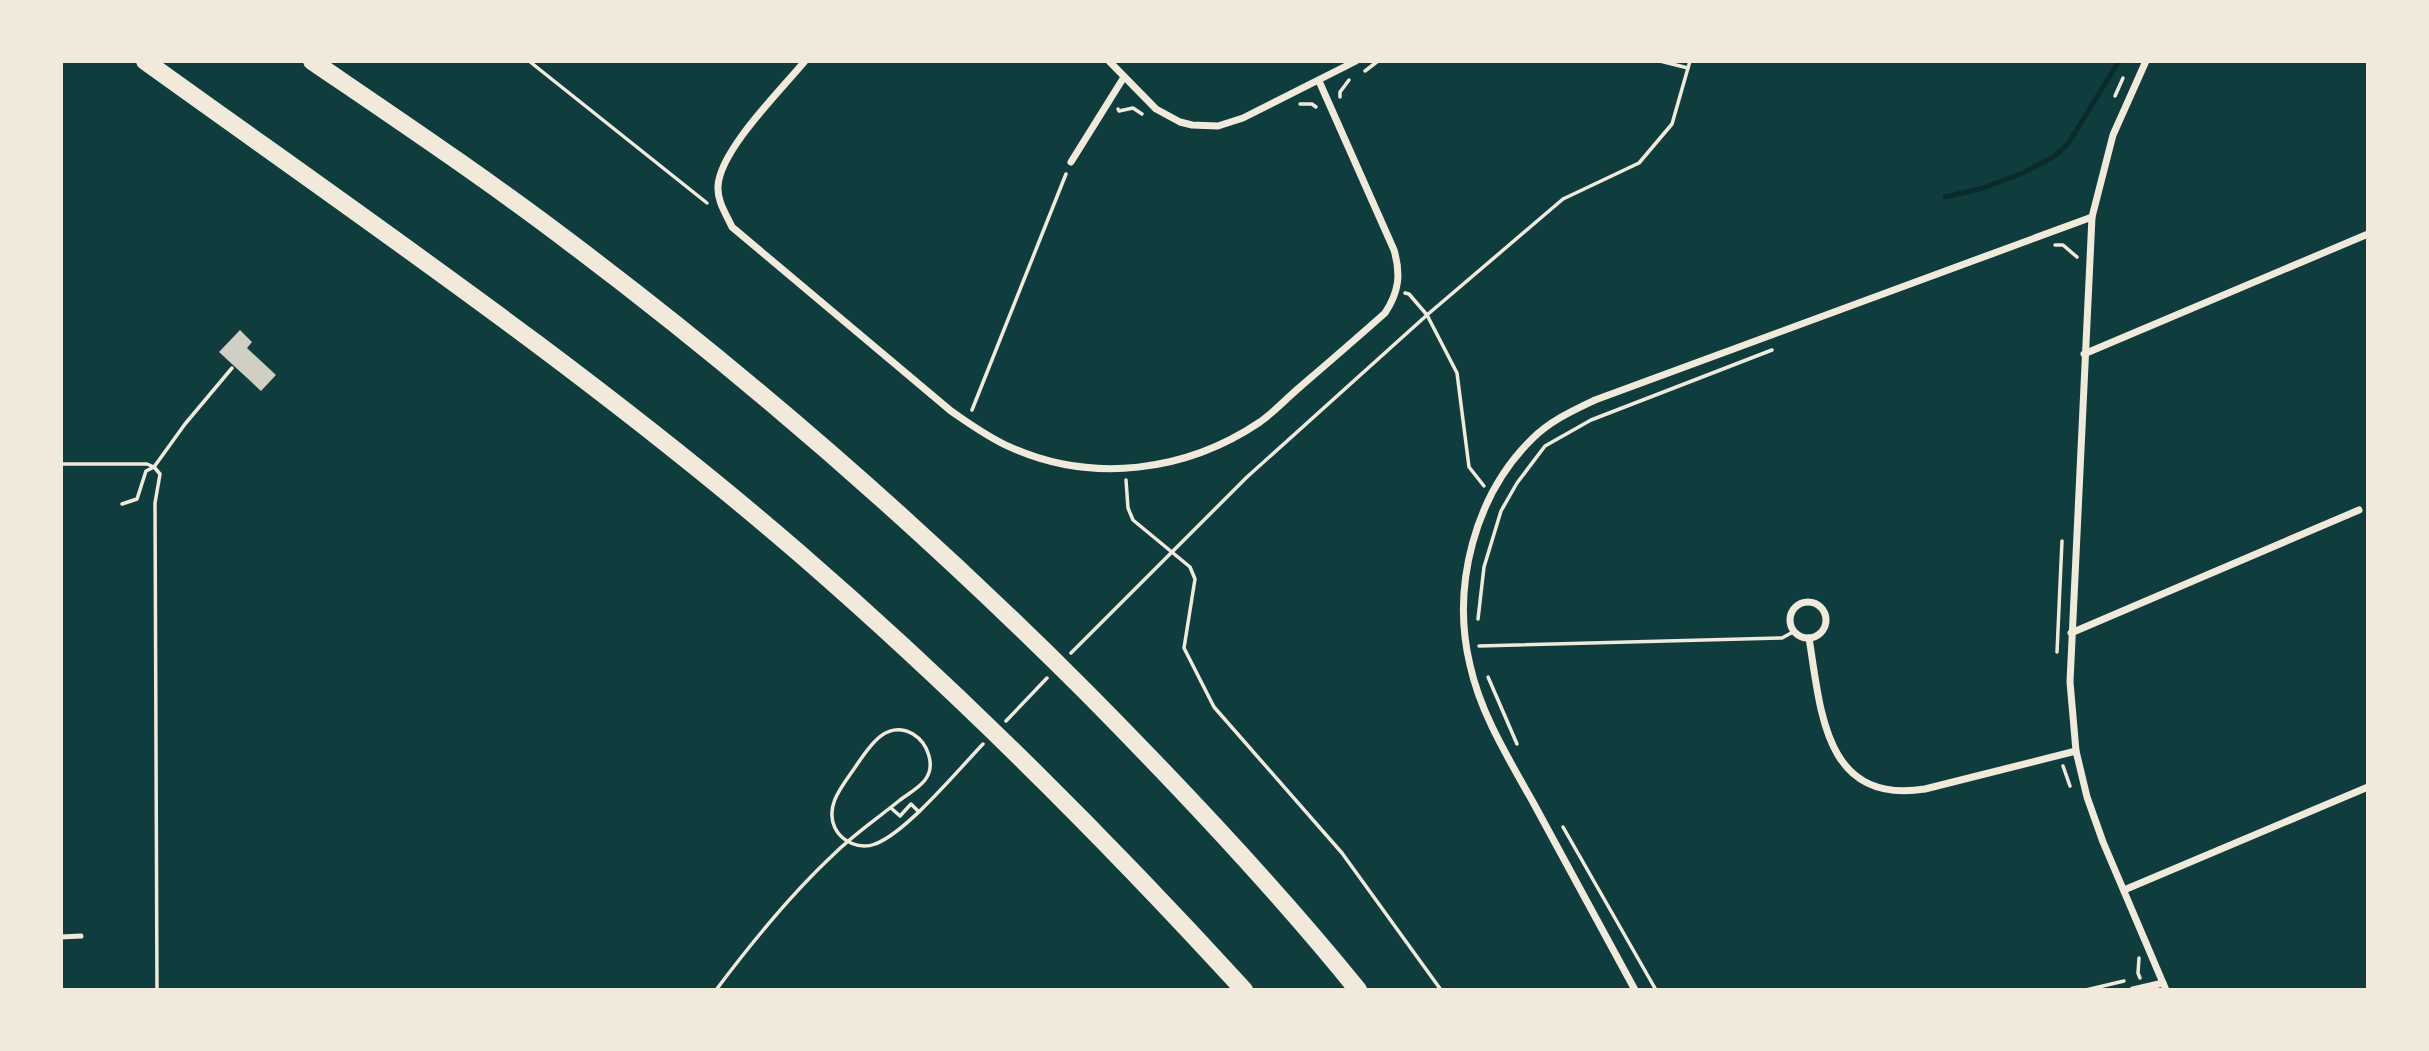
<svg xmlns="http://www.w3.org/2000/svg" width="2429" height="1051" viewBox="0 0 2429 1051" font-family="'Zilla Slab',serif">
<rect width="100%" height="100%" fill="#0f3d3e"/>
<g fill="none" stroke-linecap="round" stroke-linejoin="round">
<polyline stroke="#0a2a2b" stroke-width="5" points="1945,197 1983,188 2023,173 2053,157 2068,144 2119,61"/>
</g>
<polygon fill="#cfcfc3" points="240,330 252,342 247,348 276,375 261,391 219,352"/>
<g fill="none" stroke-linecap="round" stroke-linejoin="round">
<g stroke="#f1e9da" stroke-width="3.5">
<polyline points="529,61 707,203"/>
<polyline points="1660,61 1688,68"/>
<polyline points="1365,71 1378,61"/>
<polyline points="2115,96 2123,78"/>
<polyline points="1340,97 1340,92 1349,80"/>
<polyline points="1300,104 1312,104 1316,107"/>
<polyline points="1118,109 1119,111 1133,108 1142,114"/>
<polyline points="2055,245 2063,245 2077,257"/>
<polyline points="1405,293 1409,294 1427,315 1457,373 1469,467 1484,486"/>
<polyline points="972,410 1066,174"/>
<polyline points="61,464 147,464 154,467 160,474 155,503 157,990"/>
<polyline points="1126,480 1128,508 1133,520 1190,567 1195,579 1184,648 1214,707 1342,853 1441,990"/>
<polyline points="122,504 137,499 146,471 154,467 185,424 232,368"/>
<polyline points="1478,619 1484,567 1501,511 1517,483 1545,446 1591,420 1772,350"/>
<polyline points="1479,646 1782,638 1793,632"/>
<polyline points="2057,652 2062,541"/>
<polyline points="1071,653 1247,477 1427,315 1563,199 1639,163 1672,124 1690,61"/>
<polyline points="1488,677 1517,744"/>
<polyline points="1006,721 1047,678"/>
<polyline points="2063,766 2070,786"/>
<polyline points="891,808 900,816 911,804 918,811"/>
<polyline points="1563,827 1656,990"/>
<polyline points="2139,958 2138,973 2140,978"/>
<path d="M 716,990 C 752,942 790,895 834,854 C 854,834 878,818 900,800 C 908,794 919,788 925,780 C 936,766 928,743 913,734 C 886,719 869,747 856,766 C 844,784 824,805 835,828 C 842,842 860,850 875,844 C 906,833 959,769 983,744"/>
<polyline points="2086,990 2124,981"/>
</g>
<polyline stroke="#f1e9da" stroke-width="5" points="61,937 81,936"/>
<g stroke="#f1e9da" stroke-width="7">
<path d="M 805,61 C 781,90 720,150 718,186 C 717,201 726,214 732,227 L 951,411 C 970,424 989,438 1010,447 C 1092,484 1186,472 1260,422 C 1274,412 1287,398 1300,387 C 1329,362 1357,338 1385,313 C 1399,292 1401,274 1394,250 L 1319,81"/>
<polyline points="1109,61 1156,109 1180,122 1192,125 1218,126 1243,118 1356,61"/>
<polyline points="2146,61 2113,135 2092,217 2070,682 2076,751 2087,797 2103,842 2166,990"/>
<polyline points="1071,162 1124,77"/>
<polyline points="2084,354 2368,234"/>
<circle cx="1808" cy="620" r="18"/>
<polyline points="2071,633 2359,510"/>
<path d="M 1809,638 C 1821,711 1824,805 1925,789 L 2076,751"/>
<polyline points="2124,890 2368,787"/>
<path d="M 1635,990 C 1602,928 1568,866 1534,804 C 1509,759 1481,715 1470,665 C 1451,586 1475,495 1532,439 C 1550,421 1572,411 1595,400 L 2092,217"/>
<polyline points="2133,990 2163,983"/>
</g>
<g stroke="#f1e9da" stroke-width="18">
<path d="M 145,61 C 366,220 593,375 799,553 C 956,689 1103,836 1244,990"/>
<path d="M 312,61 C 400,121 488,180 572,244 C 754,381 926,532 1087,693 C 1181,788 1274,886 1358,990"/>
</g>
</g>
<rect width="2429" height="1051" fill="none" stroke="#f1e9da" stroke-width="126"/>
</svg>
